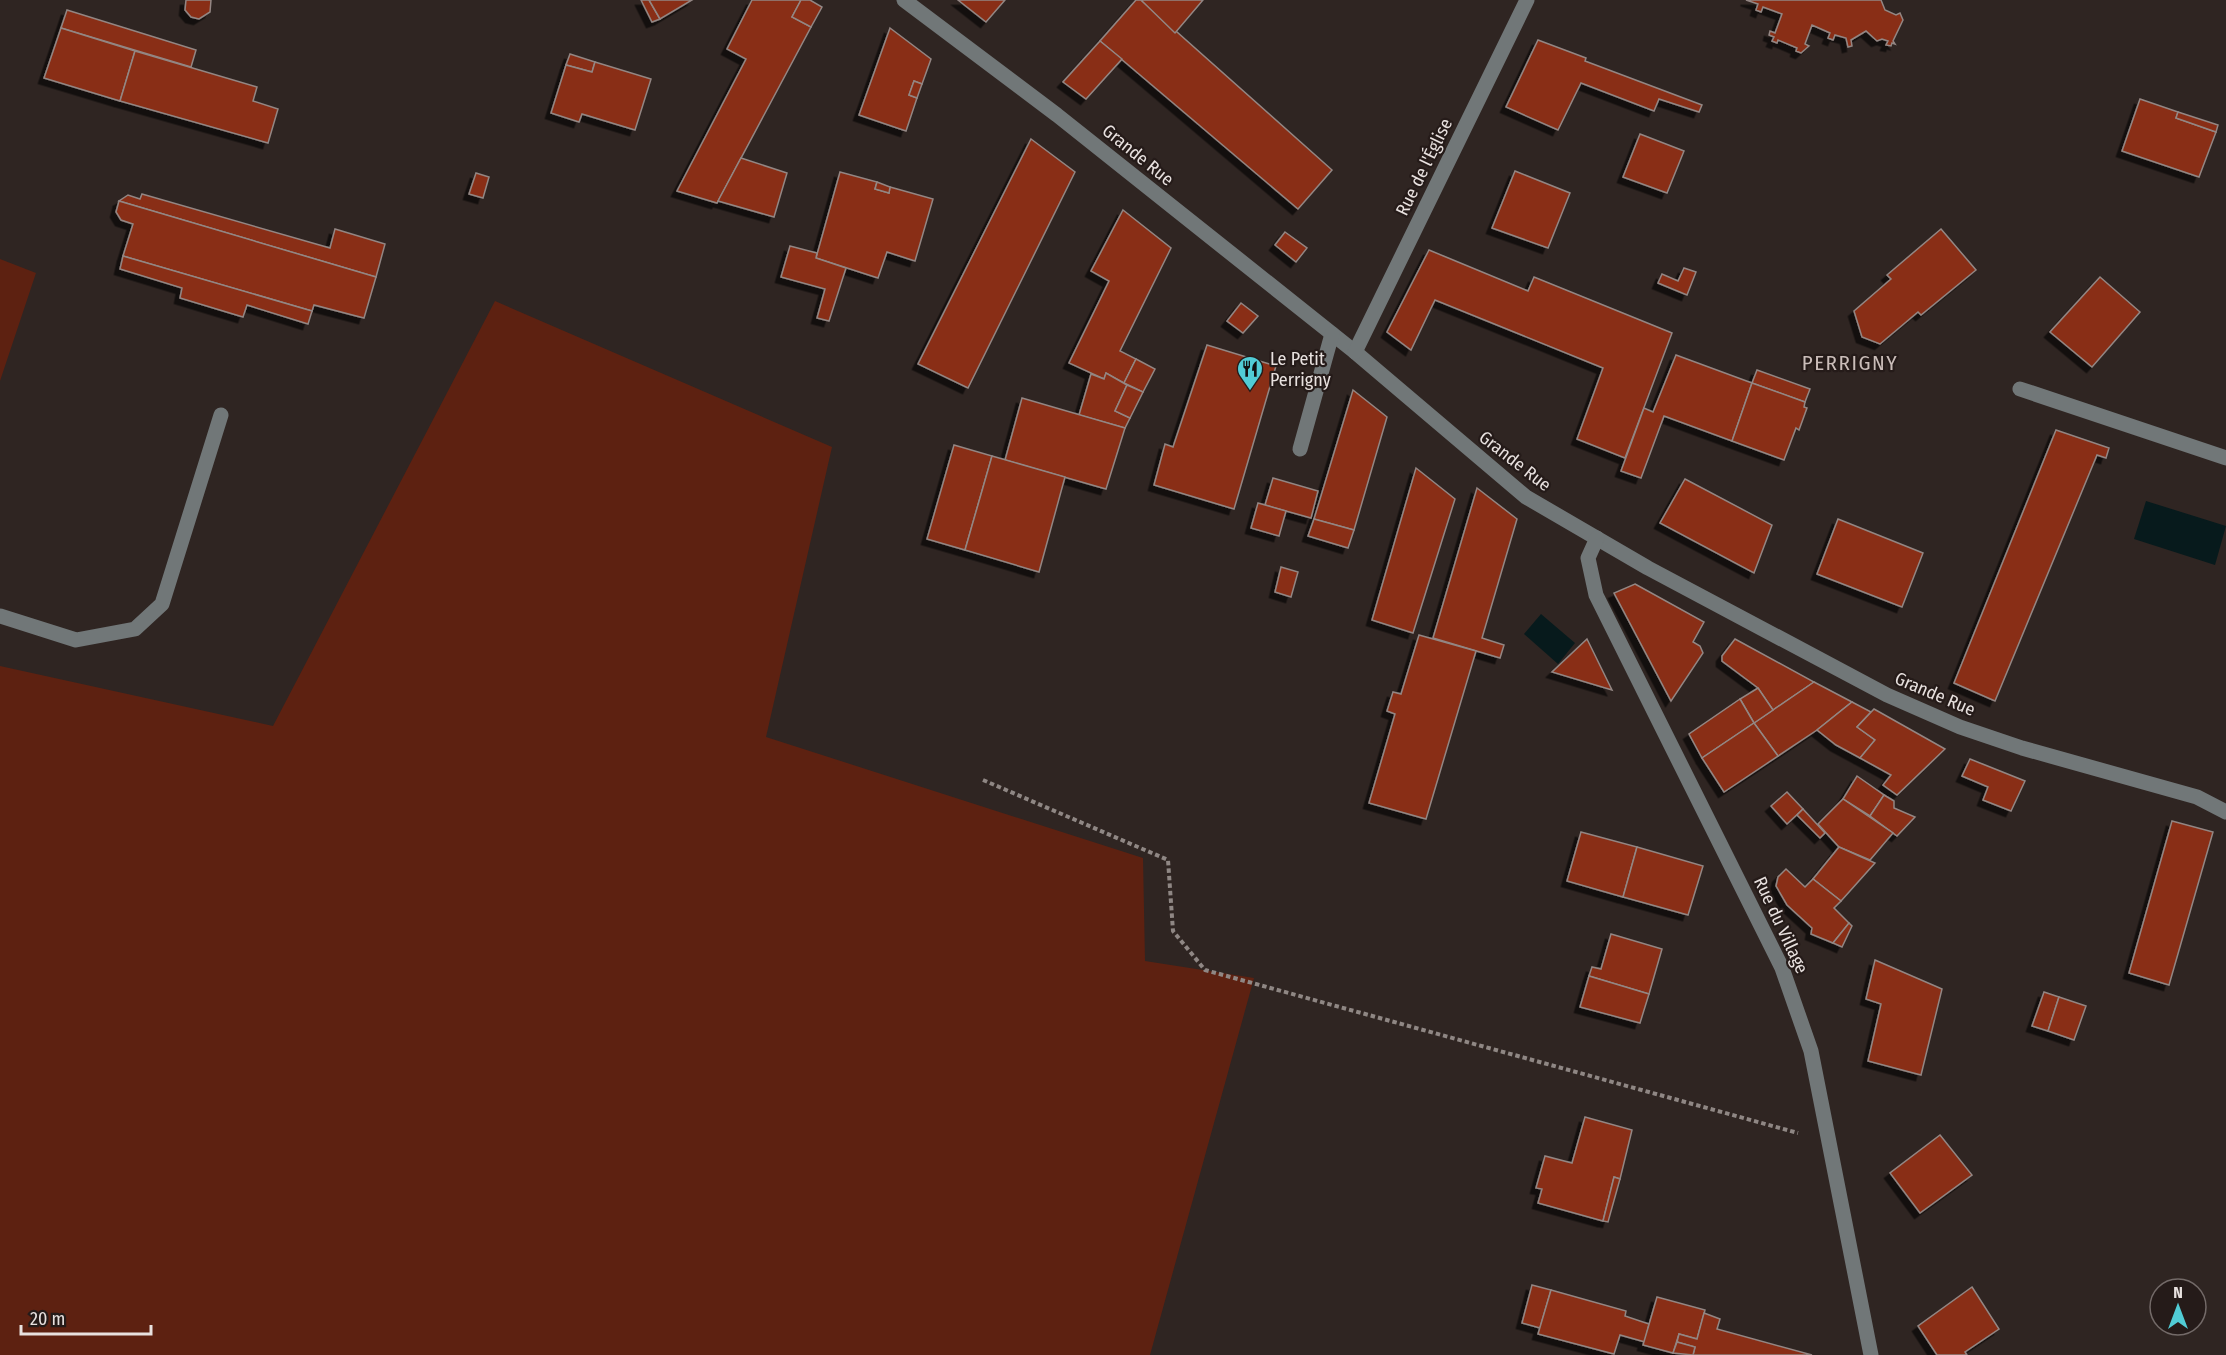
<svg xmlns="http://www.w3.org/2000/svg" width="2226" height="1355" viewBox="0 0 2226 1355" font-family="'Fira Sans Condensed',sans-serif">
<defs>
<filter id="shadow"><feDropShadow dx="-5.5" dy="5.5" stdDeviation="0" flood-color="#0009"/></filter>
</defs>
<rect width="100%" height="100%" fill="#2f2522"/>
<g fill="#5d2111">
<polygon points="0,259 36,273 0,381"/>
<polygon points="495,301 832,447 766,737 1143,858 1145,961 1254,978 1150,1355 0,1355 0,666 273,726"/>
</g>
<g fill="#071a1c">
<polygon points="2146,501 2226,526 2215,565 2134,539"/>
<polygon points="1541,614 1575,643 1558,664 1524,634"/>
</g>
<g fill="#892e15" stroke="#938683" stroke-width="1.5" filter="url(#shadow)">
<polygon points="186,0 211,0 210,12 199,19 191,17 185,10"/>
<polygon points="641,0 649,0 660,19 652,22"/>
<polygon points="649,0 692,0 660,19"/>
<polygon points="752,0 801,0 792,17 811,27 717,203 677,191 746,59 727,49"/>
<polygon points="801,0 810,0 822,7 811,27 792,17"/>
<polygon points="958,0 1005,0 986,22"/>
<polygon points="1136,0 1141,0 1332,170 1298,209 1100,41"/>
<polygon points="1141,0 1203,0 1175,33"/>
<polygon points="1746,0 1881,0 1885,10 1896,15 1900,13 1903,20 1893,41 1895,44 1892,43 1891,46 1886,45 1888,41 1882,39 1877,41 1866,31 1851,40 1852,46 1848,47 1846,38 1835,35 1833,40 1828,38 1830,33 1812,25 1805,44 1809,46 1801,53 1796,51 1797,48 1778,40 1777,43 1772,41 1774,37 1769,35 1770,31 1775,33 1782,14 1763,7 1761,12 1756,10 1758,4"/>
<polygon points="67,10 196,50 191,67 61,28"/>
<polygon points="61,28 135,51 120,101 44,78"/>
<polygon points="890,28 931,59 922,84 914,81 909,95 917,98 906,131 859,115"/>
<polygon points="1538,40 1586,58 1585,61 1702,105 1699,112 1659,99 1654,111 1581,83 1558,130 1506,107"/>
<polygon points="1100,41 1122,59 1086,99 1063,82"/>
<polygon points="135,51 257,87 253,101 278,109 268,143 120,101"/>
<polygon points="570,54 595,62 592,72 566,65"/>
<polygon points="595,62 651,79 635,130 582,114 579,122 551,113 566,65 592,72"/>
<polygon points="914,81 922,84 917,98 909,95"/>
<polygon points="2140,99 2178,112 2176,118 2216,132 2199,177 2122,151"/>
<polygon points="2178,112 2218,125 2216,132 2176,118"/>
<polygon points="1640,134 1684,151 1667,193 1623,177"/>
<polygon points="1031,139 1075,172 968,388 918,364"/>
<polygon points="741,158 787,173 774,217 718,201"/>
<polygon points="1515,171 1570,193 1548,248 1492,228"/>
<polygon points="840,172 877,182 875,189 889,193 890,187 933,199 915,261 887,252 878,278 816,258"/>
<polygon points="476,173 489,177 483,198 469,194"/>
<polygon points="877,182 890,187 889,193 875,189"/>
<polygon points="142,194 330,248 335,229 385,244 376,277 119,201 128,195 140,199"/>
<polygon points="119,201 376,277 364,318 314,305 312,311 123,256 133,224 121,220 116,212"/>
<polygon points="1123,210 1171,248 1120,351 1136,359 1124,383 1106,373 1104,379 1069,363 1109,281 1091,271"/>
<polygon points="1941,229 1976,270 1921,315 1918,312 1880,344 1862,337 1854,311 1891,279 1887,275"/>
<polygon points="1285,232 1307,248 1296,262 1275,245"/>
<polygon points="790,246 817,253 816,258 846,268 829,321 817,318 825,289 781,277"/>
<polygon points="1429,250 1528,291 1534,277 1672,333 1625,458 1577,439 1603,368 1435,300 1411,350 1387,332"/>
<polygon points="123,256 312,311 308,324 247,305 243,317 180,298 182,288 120,269"/>
<polygon points="1684,268 1696,272 1687,295 1658,283 1662,274 1678,281"/>
<polygon points="2100,277 2140,312 2092,367 2050,332"/>
<polygon points="1241,303 1258,316 1243,333 1227,321"/>
<polygon points="1207,345 1276,366 1234,509 1154,485 1165,444 1173,447"/>
<polygon points="1676,355 1752,383 1732,441 1664,416 1641,478 1621,471 1644,408 1653,412"/>
<polygon points="1136,359 1155,369 1143,392 1124,383"/>
<polygon points="1757,370 1810,389 1805,402 1752,383"/>
<polygon points="1106,373 1127,385 1115,411 1130,418 1125,428 1079,415 1091,374 1104,379"/>
<polygon points="1752,383 1805,402 1804,407 1807,408 1799,430 1796,428 1784,460 1732,441"/>
<polygon points="1127,385 1143,392 1130,418 1115,411"/>
<polygon points="1353,390 1387,417 1354,530 1314,519"/>
<polygon points="1022,398 1125,428 1106,489 1005,460"/>
<polygon points="2056,430 2109,448 2106,458 2097,455 1995,701 1954,683"/>
<polygon points="954,445 992,456 965,550 927,539"/>
<polygon points="992,456 1065,477 1039,572 965,550"/>
<polygon points="1416,468 1455,499 1413,633 1372,620"/>
<polygon points="1273,478 1318,491 1311,518 1265,505"/>
<polygon points="1685,479 1772,525 1754,573 1660,523"/>
<polygon points="1477,488 1517,519 1482,638 1504,645 1500,658 1433,638"/>
<polygon points="1258,503 1286,511 1279,536 1251,528"/>
<polygon points="1314,519 1354,530 1348,548 1308,536"/>
<polygon points="1838,519 1923,553 1902,607 1817,574"/>
<polygon points="1281,567 1298,572 1291,597 1275,592"/>
<polygon points="1635,584 1704,622 1693,642 1700,646 1703,653 1671,701 1614,593"/>
<polygon points="1419,635 1476,651 1426,819 1369,803 1395,714 1387,711 1393,692 1401,694"/>
<polygon points="1587,639 1612,690 1552,672"/>
<polygon points="1735,639 1814,682 1773,710 1758,688 1722,661 1722,656"/>
<polygon points="1814,682 1852,702 1817,730 1778,756 1754,723"/>
<polygon points="1758,688 1773,710 1754,723 1740,699"/>
<polygon points="1740,699 1754,723 1702,758 1689,734"/>
<polygon points="1852,702 1871,712 1857,727 1875,740 1860,758 1836,745 1817,730"/>
<polygon points="1874,709 1945,749 1897,795 1883,785 1891,775 1860,758 1875,740 1857,727"/>
<polygon points="1754,723 1778,756 1724,792 1702,758"/>
<polygon points="1970,759 2025,781 2011,811 1983,800 1988,787 1962,776"/>
<polygon points="1857,776 1884,795 1870,816 1843,799"/>
<polygon points="1787,792 1803,809 1787,824 1771,806"/>
<polygon points="1884,795 1894,801 1894,808 1915,817 1897,836 1870,816"/>
<polygon points="1843,799 1893,833 1870,860 1839,847 1818,824"/>
<polygon points="1803,809 1825,833 1820,838 1797,815"/>
<polygon points="2172,821 2213,832 2169,985 2129,973"/>
<polygon points="1581,832 1637,847 1623,897 1567,881"/>
<polygon points="1637,847 1703,866 1688,915 1623,897"/>
<polygon points="1839,847 1875,863 1841,901 1813,879"/>
<polygon points="1786,869 1805,887 1813,879 1841,901 1834,908 1849,923 1833,943 1811,934 1812,928 1787,905 1776,886 1778,877"/>
<polygon points="1849,923 1852,926 1842,947 1833,943"/>
<polygon points="1611,934 1662,949 1649,994 1589,976 1592,967 1601,969"/>
<polygon points="1875,960 1942,989 1921,1075 1868,1061 1881,1004 1866,999"/>
<polygon points="1589,976 1649,994 1640,1023 1580,1007"/>
<polygon points="2044,992 2059,997 2048,1031 2032,1026"/>
<polygon points="2059,997 2086,1006 2074,1040 2048,1031"/>
<polygon points="1585,1117 1632,1130 1620,1179 1614,1177 1603,1221 1538,1203 1542,1189 1536,1188 1545,1156 1572,1163"/>
<polygon points="1940,1135 1972,1175 1920,1213 1890,1173"/>
<polygon points="1614,1177 1620,1179 1608,1222 1603,1221"/>
<polygon points="1532,1285 1551,1290 1540,1328 1522,1323"/>
<polygon points="1972,1287 1999,1329 1965,1352 1967,1355 1937,1355 1918,1326"/>
<polygon points="1551,1290 1626,1311 1625,1316 1649,1324 1645,1342 1620,1335 1614,1354 1538,1334"/>
<polygon points="1657,1297 1705,1310 1697,1339 1679,1334 1673,1353 1643,1345"/>
<polygon points="1704,1313 1720,1319 1717,1329 1812,1355 1693,1355 1695,1347 1677,1342 1679,1334 1697,1339"/>
<polygon points="1677,1342 1695,1347 1693,1355 1673,1353"/>
</g>
<g fill="none" stroke-linecap="round" stroke-linejoin="round">
<polyline stroke="#8f8784" stroke-width="4" stroke-dasharray="4.5 3" stroke-linecap="butt" points="983,780 1168,860 1173,931 1205,970 1798,1133"/>
<g stroke="#717778" stroke-width="15">
<polyline points="904,0 1057,115 1355,352 1526,497 1648,568 1887,695 1960,727 2022,748 2197,797 2226,812"/>
<polyline points="1355,352 1527,0"/>
<polyline points="2020,389 2226,458"/>
<polyline points="1300,449 1332,334"/>
<polyline points="1597,538 1588,558 1596,595 1782,968 1811,1051 1871,1355"/>
<polyline points="0,616 76,640 135,629 162,604 221,415"/>
</g>
</g>
<defs>
<symbol id="restaurant-pin" viewBox="-11 -11 22 30"><path d="M0 17L-7.5 6A9.5 9.5 0 1 1 7.5 6Z" fill="#51ccd5" stroke="#251b19"/><path d="M-5-6h1v4h1v-4h1v4h1v-4h1v5L-1.5 .5V6h-2V.5L-5-1ZM5-6V6H3V1.5H1.5Q1.5-4 5-6Z" fill="#111"/></symbol>
</defs>
<g fill-rule="evenodd">
<use href="#restaurant-pin" x="1235" y="354" width="30" height="40"/>
</g>
<g text-anchor="middle" stroke-width="4.5" stroke-linejoin="round" paint-order="stroke">
<g font-size="18" fill="#e8e1df" stroke="#251b19">
<text transform="translate(1138 155) rotate(39)" y="6">Grande Rue</text>
<text transform="translate(1424 167) rotate(-64)" y="6">Rue de l'Église</text>
<text transform="translate(1515 461) rotate(38)" y="6">Grande Rue</text>
<text transform="translate(1935 694) rotate(23)" y="6">Grande Rue</text>
<text transform="translate(1781 925) rotate(65)" y="6">Rue du Village</text>
</g>
<g font-size="18" fill="#e8e1df" stroke="#251b19" text-anchor="start">
<text x="1270" y="365">Le Petit<tspan x="1270" dy="21">Perrigny</tspan></text>
</g>
<g font-size="21" letter-spacing="1.5" fill="#cabdb9" stroke="#251b19">
<text x="1850" y="370">PERRIGNY</text>
</g>
</g>
<g transform="translate(2178 1307)"><circle r="28" fill="#251b19" stroke="#736a68" stroke-width="1.5"/>
<path d="M0-4.5L10 22L0 15L-10 22Z" fill="#51ccd5"/>
<text y="-9" font-size="16" font-weight="bold" text-anchor="middle" fill="#e8e1df">N</text>
</g>
<path d="M21 1325v9h130v-9" fill="none" stroke="#e8e1df" stroke-width="3"/>
<text x="30" y="1325" font-size="18" fill="#e8e1df" stroke="#251b19" stroke-width="4.5" paint-order="stroke">20 m</text>
</svg>
